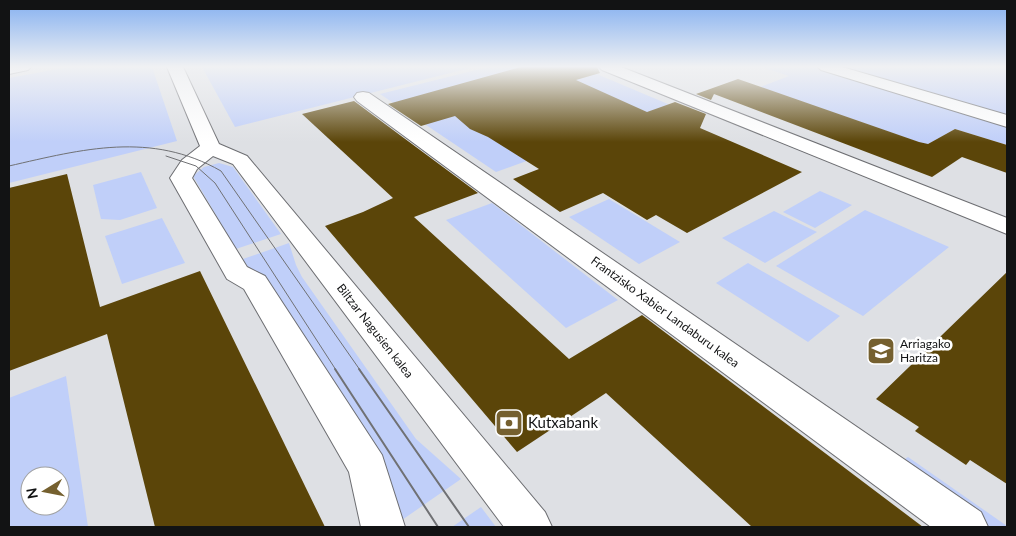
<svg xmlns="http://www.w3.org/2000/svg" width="1016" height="536" viewBox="0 0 1016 536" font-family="Lato,sans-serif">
<rect width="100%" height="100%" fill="#dee0e4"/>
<g fill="#c0cff9" fill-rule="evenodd">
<polygon points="69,67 152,67 177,141 9,183 9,78"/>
<polygon points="202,67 474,67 235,127"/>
<polygon points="488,67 580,67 675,107 496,172 380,94"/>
<polygon points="762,67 1007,67 1007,145 955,129 927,145 760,87 789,76"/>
<polygon points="219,163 233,167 281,234 236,249 193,176 204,167"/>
<polygon points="141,172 157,208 120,220 101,219 93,185"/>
<polygon points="820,191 852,205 815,228 783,212"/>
<polygon points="609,199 680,242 639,264 569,217"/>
<polygon points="492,203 618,300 566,328 446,220"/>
<polygon points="865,210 949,247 863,316 776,266"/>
<polygon points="774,211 817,232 765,263 722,238"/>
<polygon points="162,218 185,263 122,284 105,236"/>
<polygon points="289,243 296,265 302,277 416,439 461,479 402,520 243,259"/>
<polygon points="748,263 840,316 808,342 716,283"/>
<path d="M 66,376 L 88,527 L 9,527 L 9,398 ZM 30,476 L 60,476 L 60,506 L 30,506 Z"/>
<polygon points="908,457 1007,526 1007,527 985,527 896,465"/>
<polygon points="481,507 496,527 452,527"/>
</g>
<g fill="#5b4509">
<polygon points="521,67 597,67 600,73 576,80 647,112 675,102 706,114 700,128 802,172 687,233 656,215 647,220 603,193 560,212 513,179 539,169 488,137 470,129 455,116 421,126 388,104"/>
<polygon points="738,79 919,142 928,144 955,129 1007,145 1007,173 962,157 932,177 714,94 711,100 696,94"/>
<polygon points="354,101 478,193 414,217 569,359 642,315 923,527 752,527 606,393 517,452 325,226 363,212 393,198 302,114"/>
<polygon points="67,174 100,307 200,271 325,527 155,527 107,334 9,371 9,188"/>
<polygon points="1007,272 1007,484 970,460 966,465 915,431 919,427 876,399"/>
</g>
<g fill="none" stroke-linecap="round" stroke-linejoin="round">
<defs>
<g id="street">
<polygon points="167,67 183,67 219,144 247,156 545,512 552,527 504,527 233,164 213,156 197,169 192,178 247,267 265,276 382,455 405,527 361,527 349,472 244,289 227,279 170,178 182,160 200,146"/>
<polygon points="599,67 621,67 1007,218 1007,234 602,70"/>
<polygon points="818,67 842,67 1007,115 1007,127 821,70"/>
<polygon points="363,92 369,93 981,512 988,527 931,527 357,101 354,97 357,93"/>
</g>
<polygon id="secondary" points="9,67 31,67 28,70 9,74"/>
</defs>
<use href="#street" stroke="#6d6e72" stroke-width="2"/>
<use href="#secondary" stroke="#6d6e72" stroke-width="2"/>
<use href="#street" fill="#fff" fill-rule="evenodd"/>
<use href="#secondary" fill="#fff" fill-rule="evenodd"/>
<g stroke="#707174" stroke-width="1">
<polyline points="166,156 196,166 215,183 336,370"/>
<path d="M 9,166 C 83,149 151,131 221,171 L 360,370"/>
</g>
<g stroke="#707174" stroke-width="2">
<polyline points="335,369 438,527"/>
<polyline points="359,369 469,527"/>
</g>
</g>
<linearGradient id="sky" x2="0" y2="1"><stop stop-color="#83aff0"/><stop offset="0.47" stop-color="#f0f1f3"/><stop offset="1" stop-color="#f0f1f3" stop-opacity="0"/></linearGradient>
<rect width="1016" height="142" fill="url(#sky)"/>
<defs>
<symbol id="school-square" viewBox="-11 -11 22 22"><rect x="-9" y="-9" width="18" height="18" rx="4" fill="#75602f" stroke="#fff"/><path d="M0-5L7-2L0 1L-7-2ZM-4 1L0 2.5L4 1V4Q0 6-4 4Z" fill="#fff"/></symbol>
<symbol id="bank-square" viewBox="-11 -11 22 22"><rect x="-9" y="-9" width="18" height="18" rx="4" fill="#75602f" stroke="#fff"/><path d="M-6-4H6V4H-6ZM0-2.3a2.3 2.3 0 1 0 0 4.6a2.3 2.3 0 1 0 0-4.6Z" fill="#fff"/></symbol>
</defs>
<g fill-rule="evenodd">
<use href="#school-square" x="865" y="335" width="32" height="32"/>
<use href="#bank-square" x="493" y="407" width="32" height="32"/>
</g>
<g text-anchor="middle" stroke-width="5" stroke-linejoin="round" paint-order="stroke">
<g font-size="12" fill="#121314" stroke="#fff">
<text transform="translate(665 312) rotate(36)" y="4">Frantzisko Xabier Landaburu kalea</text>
<text transform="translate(375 331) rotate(52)" y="4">Biltzar Nagusien kalea</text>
</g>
<g font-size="12" fill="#121314" stroke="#fff" text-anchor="start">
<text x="900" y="348">Arriagako<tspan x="900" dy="14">Haritza</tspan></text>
</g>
<g font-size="15" fill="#121314" stroke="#fff" text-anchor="start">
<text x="528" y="428">Kutxabank</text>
</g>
</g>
<rect width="1016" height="536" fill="none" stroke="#121314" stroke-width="20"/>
<g transform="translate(45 491) rotate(260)"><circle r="24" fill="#ffffff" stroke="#a0a1a1"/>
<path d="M0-4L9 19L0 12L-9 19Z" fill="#75602f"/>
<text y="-8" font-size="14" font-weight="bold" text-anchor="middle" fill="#121314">N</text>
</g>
</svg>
